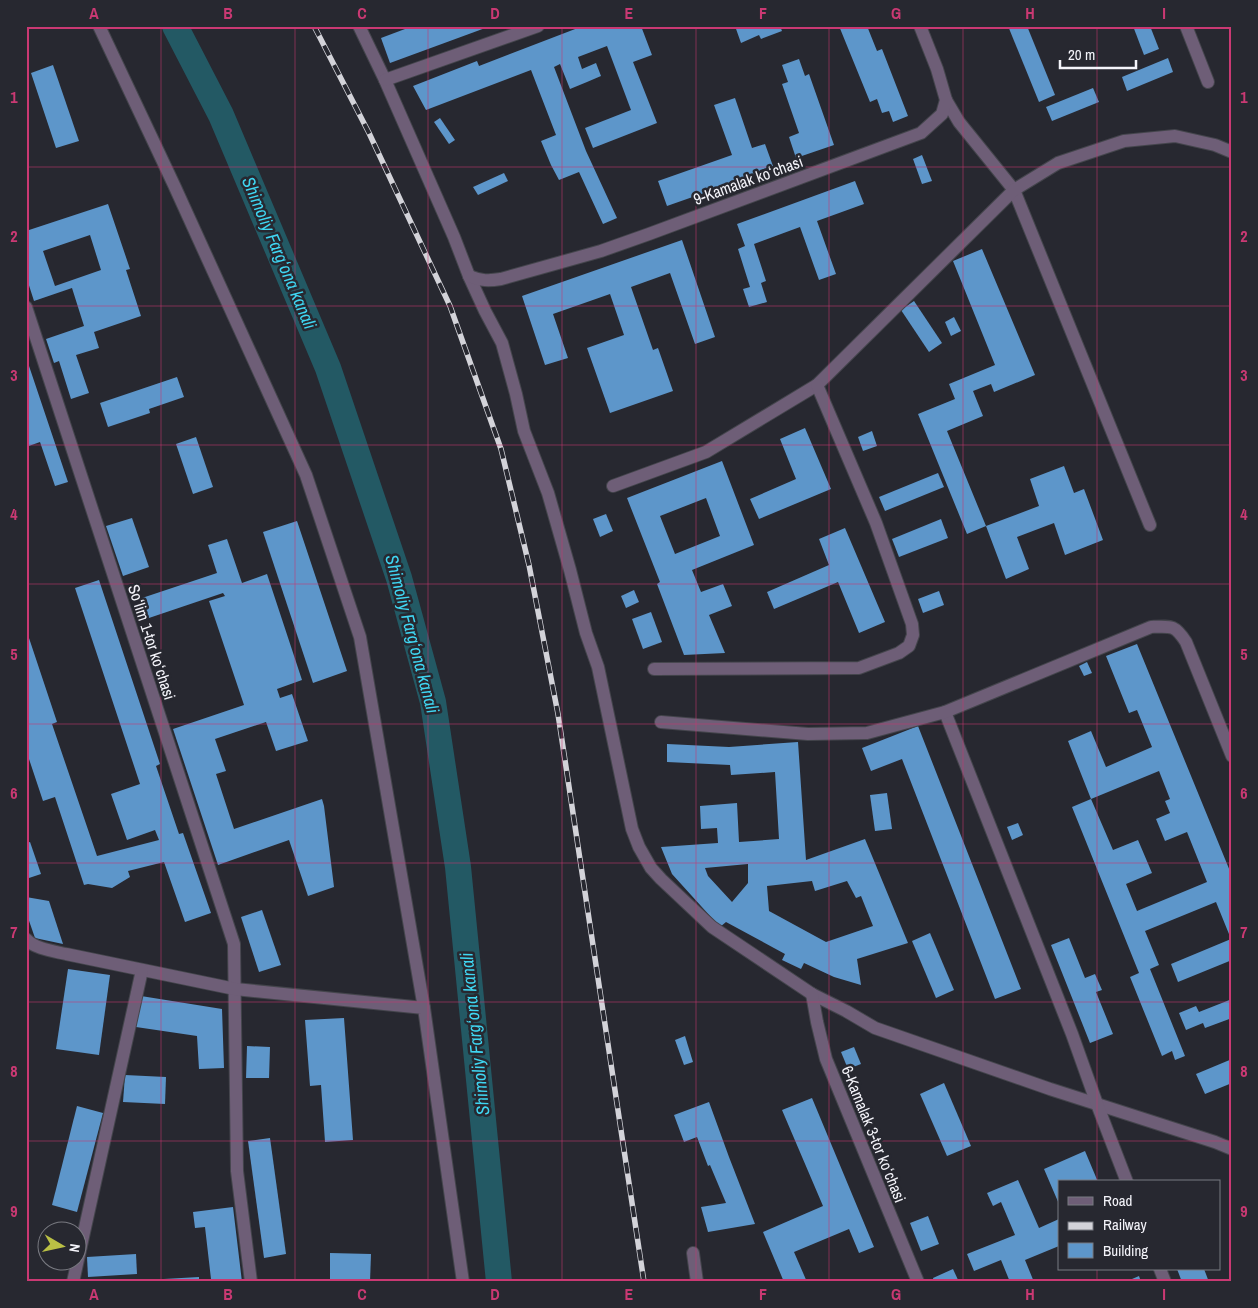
<svg xmlns="http://www.w3.org/2000/svg" width="1258" height="1308" viewBox="0 0 1258 1308" font-family="'Archivo Narrow',sans-serif">
<rect width="100%" height="100%" fill="#272830"/>
<g fill="none" stroke-linecap="round" stroke-linejoin="round">
<polyline stroke="#235964" stroke-width="26" points="175,26 221,115 328,368 399,578 433,702 458,867 499,1282"/>
</g>
<g fill="#5d96ca" fill-rule="evenodd">
<polygon points="413,26 488,26 488,27 390,63 381,38"/>
<polygon points="583,26 641,26 652,55 633,62 657,123 593,148 585,128 631,110 607,46 578,57 582,69 596,63 601,76 587,82 570,89 560,64 554,67 586,151 617,218 603,224 579,172 559,180 551,165 541,141 556,135 531,70 426,110 413,86 477,61 479,66"/>
<polygon points="735,26 780,26 782,31 761,39 759,35 741,43"/>
<polygon points="839,26 867,26 877,51 882,49 908,116 893,122 889,111 882,113 877,99 870,102"/>
<polygon points="1008,26 1027,26 1055,95 1039,102"/>
<polygon points="1133,26 1150,26 1159,49 1144,55"/>
<polygon points="1168,58 1173,72 1127,91 1122,77"/>
<polygon points="799,59 805,76 809,74 834,145 796,158 789,137 799,133 782,84 788,82 782,65"/>
<polygon points="53,65 79,141 56,148 31,73"/>
<polygon points="1093,88 1099,102 1052,121 1046,107"/>
<polygon points="735,98 752,148 765,144 773,166 760,170 761,173 667,206 658,181 732,155 714,105"/>
<polygon points="440,118 455,140 449,144 434,122"/>
<polygon points="922,155 932,181 922,184 913,159"/>
<polygon points="504,173 508,181 478,195 473,187"/>
<polygon points="855,181 864,204 817,221 836,274 819,280 800,227 754,244 766,281 761,283 767,302 749,307 743,289 750,287 738,249 745,246 737,224"/>
<path d="M 108,204 L 130,269 L 126,270 L 141,316 L 94,332 L 99,348 L 76,355 L 89,393 L 71,399 L 59,361 L 54,363 L 46,339 L 84,326 L 72,288 L 34,301 L 26,276 L 26,231 ZM 90,235 L 101,270 L 55,286 L 43,251 Z"/>
<polygon points="682,240 715,337 695,344 670,273 631,287 653,350 658,348 673,391 610,413 587,348 624,335 610,294 553,314 568,358 545,365 522,296"/>
<polygon points="982,249 1035,375 994,392 991,384 973,391 983,416 947,431 986,526 967,534 918,414 955,399 949,384 995,365 953,261"/>
<polygon points="914,301 942,343 929,352 901,310"/>
<polygon points="954,317 961,331 951,336 945,322"/>
<polygon points="26,357 68,482 55,486 40,442 26,447"/>
<polygon points="177,377 184,397 149,409 150,413 108,427 100,403"/>
<polygon points="805,428 831,489 759,519 750,499 796,479 780,439"/>
<polygon points="872,431 877,446 863,451 858,437"/>
<polygon points="196,437 213,487 193,494 176,444"/>
<path d="M 722,461 L 754,545 L 692,570 L 701,592 L 723,584 L 732,606 L 709,615 L 725,653 L 684,655 L 657,584 L 660,582 L 627,498 ZM 706,498 L 720,536 L 675,554 L 660,516 Z"/>
<polygon points="1064,466 1074,493 1084,489 1103,540 1065,555 1054,523 1017,537 1029,569 1006,579 986,526 1039,506 1030,479"/>
<polygon points="938,473 944,487 885,511 879,497"/>
<polygon points="606,514 613,531 600,537 593,519"/>
<polygon points="132,518 149,567 123,576 106,526"/>
<polygon points="941,519 948,538 899,557 892,539"/>
<polygon points="297,521 347,671 313,683 263,532"/>
<polygon points="845,528 885,622 859,633 838,582 774,609 767,592 829,565 819,539"/>
<polygon points="227,539 242,583 267,574 302,680 277,689 280,698 292,694 308,741 276,751 266,722 215,739 226,771 216,774 234,829 322,799 324,806 334,887 308,896 289,840 218,865 173,729 244,705 209,601 225,596 223,593 146,619 139,599 217,573 208,545"/>
<polygon points="99,580 160,764 156,766 179,834 183,833 211,913 185,922 164,862 128,871 130,877 112,888 88,884 84,885 55,797 43,801 26,750 26,705 28,704 26,697 27,632 57,722 52,724 97,856 159,840 155,830 127,840 111,794 140,784 75,588"/>
<polygon points="634,590 639,602 626,608 621,596"/>
<polygon points="939,591 944,605 923,613 918,599"/>
<polygon points="651,612 662,642 643,649 632,619"/>
<polygon points="1137,644 1232,876 1232,960 1178,982 1171,964 1231,939 1216,902 1145,931 1159,965 1150,969 1185,1056 1175,1060 1172,1051 1162,1056 1130,977 1139,973 1072,807 1091,799 1113,850 1138,840 1152,873 1126,884 1137,911 1207,882 1187,832 1165,841 1156,819 1170,813 1165,801 1170,799 1159,771 1091,799 1068,741 1091,731 1106,767 1152,747 1137,710 1129,713 1106,656"/>
<polygon points="1087,662 1092,673 1084,676 1079,666"/>
<polygon points="918,726 1021,989 995,999 902,759 871,771 862,748"/>
<path d="M 798,742 L 806,860 L 865,839 L 908,943 L 857,959 L 861,985 L 834,977 L 804,963 L 801,969 L 782,960 L 785,954 L 726,922 L 720,927 L 672,874 L 661,847 L 718,843 L 717,828 L 701,829 L 700,806 L 737,803 L 739,842 L 779,839 L 775,772 L 731,775 L 730,765 L 667,762 L 667,744 L 729,747 ZM 748,864 L 748,883 L 732,902 L 708,876 L 705,868 ZM 812,881 L 815,891 L 847,881 L 856,898 L 861,896 L 873,926 L 826,942 L 769,911 L 767,886 Z"/>
<polygon points="887,793 892,829 875,831 870,795"/>
<polygon points="1018,823 1023,835 1012,840 1007,827"/>
<polygon points="30,842 41,874 26,879 26,843"/>
<polygon points="26,897 49,901 63,944 35,938 26,912"/>
<polygon points="262,910 281,965 259,972 241,917"/>
<polygon points="930,933 954,990 936,998 912,941"/>
<polygon points="1069,938 1085,978 1095,974 1102,990 1096,992 1113,1034 1090,1043 1051,945"/>
<polygon points="68,969 110,975 99,1055 56,1049"/>
<polygon points="141,996 222,1009 224,1068 199,1069 197,1036 136,1027"/>
<polygon points="1232,999 1232,1018 1205,1028 1203,1023 1186,1030 1179,1013 1196,1006 1199,1012"/>
<polygon points="344,1018 353,1140 325,1142 321,1085 310,1086 305,1020"/>
<polygon points="685,1036 693,1062 684,1065 675,1040"/>
<polygon points="247,1046 270,1047 269,1078 246,1078"/>
<polygon points="854,1047 861,1064 848,1069 841,1052"/>
<polygon points="1232,1059 1232,1083 1205,1094 1196,1074"/>
<polygon points="125,1075 166,1077 165,1104 123,1102"/>
<polygon points="944,1083 971,1146 947,1156 920,1094"/>
<polygon points="812,1098 874,1247 859,1253 849,1229 794,1252 807,1282 784,1282 763,1232 823,1206 782,1110"/>
<polygon points="709,1102 729,1157 755,1224 708,1232 701,1207 726,1203 710,1165 708,1166 697,1137 684,1142 674,1115"/>
<polygon points="77,1106 103,1113 77,1212 52,1205"/>
<polygon points="270,1138 286,1254 264,1258 248,1141"/>
<polygon points="1085,1151 1098,1182 1059,1182 1059,1204 1044,1169"/>
<polygon points="1018,1180 1039,1228 1059,1219 1059,1246 1025,1260 1034,1282 1010,1282 1001,1260 974,1271 967,1254 1015,1235 1001,1202 993,1206 987,1193"/>
<polygon points="233,1207 242,1282 214,1282 214,1279 211,1279 205,1227 195,1228 193,1212"/>
<polygon points="928,1216 939,1244 921,1251 910,1223"/>
<polygon points="330,1253 371,1254 370,1282 330,1282"/>
<polygon points="136,1254 137,1274 88,1277 87,1257"/>
<polygon points="953,1269 959,1282 934,1282 933,1278"/>
<polygon points="1177,1269 1204,1269 1209,1282 1182,1282"/>
<polygon points="1139,1276 1141,1282 1125,1282"/>
<polygon points="199,1277 199,1282 146,1282 146,1280"/>
</g>
<g fill="none" stroke-linecap="round" stroke-linejoin="round">
<defs>
<g id="minor">
<polyline points="99,26 174,185 306,475 360,637 424,1008"/>
<polyline points="359,26 385,80 454,237 469,276 485,311 502,343 516,394 524,431 548,493 570,570 586,633 598,667 632,829 639,847 651,868 661,879 712,927 812,994 846,1011 875,1028 1050,1089 1215,1142 1232,1149"/>
<polyline points="1186,26 1208,82"/>
<polyline points="385,80 538,26"/>
<polyline points="946,100 959,122 1014,190 1150,525"/>
<path d="M 469,276 C 481,281 489,281 501,279 L 601,251 L 649,234 L 921,133 L 942,114 L 946,100 L 937,69 L 920,26"/>
<polyline points="26,307 234,944 237,1171 251,1282"/>
<polyline points="613,486 706,452 817,385 1014,190 1058,163 1124,141 1175,136 1215,145 1232,152"/>
<polyline points="654,669 859,668 899,653 909,646 913,635 912,624 876,523 817,385"/>
<polyline points="945,712 1072,1034 1097,1104 1127,1182"/>
<path d="M 661,722 L 808,734 L 867,733 L 945,712 L 1151,627 C 1172,626 1175,625 1186,642 L 1232,756"/>
<path d="M 26,939 C 35,949 53,951 66,954 L 235,989 L 424,1008 L 463,1282"/>
<polyline points="812,994 817,1022 826,1059 918,1282"/>
<polyline points="693,1253 697,1282"/>
<polyline points="1160,1269 1165,1282"/>
<polyline points="73,1282 142,970"/>
</g>
</defs>
<use href="#minor" stroke="#44454c" stroke-width="14"/>
<use href="#minor" stroke="#6e5e77" stroke-width="12"/>
<defs>
<polyline id="rail" points="314,26 369,133 450,306 501,449 529,565 558,714 644,1282"/>
</defs>
<use href="#rail" stroke="#d3d3d9" stroke-width="5.5"/>
<use href="#rail" stroke="#272830" stroke-width="4" stroke-dasharray="11" stroke-linecap="butt"/>
</g>
<path fill="none" stroke="#ca3973" stroke-width="1" stroke-opacity="0.55" d="M 161,26 L 161,1282M 295,26 L 295,1282M 428,26 L 428,1282M 562,26 L 562,1282M 696,26 L 696,1282M 829,26 L 829,1282M 963,26 L 963,1282M 1097,26 L 1097,1182M 26,167 L 1232,167M 26,306 L 1232,306M 26,445 L 1232,445M 26,584 L 1232,584M 26,724 L 1232,724M 26,863 L 1232,863M 26,1002 L 1232,1002M 26,1141 L 1232,1141M 1097,1269 L 1097,1282"/>
<g text-anchor="middle" stroke-width="5" stroke-linejoin="round" paint-order="stroke">
<g font-size="16" fill="#f4f4fa" stroke="#272830">
<text transform="translate(748 180) rotate(-20)" y="6">9-Kamalak koʻchasi</text>
<text transform="translate(152 642) rotate(72)" y="6">Soʻlim 1-tor koʻchasi</text>
<text transform="translate(874 1134) rotate(68)" y="6">6-Kamalak 3-tor koʻchasi</text>
</g>
<g font-size="18" font-style="italic" fill="#3fd6f2" stroke="#272830">
<text transform="translate(279 253) rotate(67)" y="6">Shimoliy Fargʻona kanali</text>
<text transform="translate(412 634) rotate(75)" y="6">Shimoliy Fargʻona kanali</text>
<text transform="translate(475 1034) rotate(-96)" y="6">Shimoliy Fargʻona kanali</text>
</g>
</g>
<rect width="1258" height="1308" fill="none" stroke="#272830" stroke-width="55"/>
<rect x="1058" y="1180" width="162" height="90" fill="#272830" stroke="#797a81"/>
<rect x="1068" y="1197" width="25" height="8" fill="#6e5e77" stroke="#797a81"/>
<text x="1103" y="1206" font-size="15" fill="#f4f4fa">Road</text>
<rect x="1068" y="1222" width="25" height="8" fill="#d3d3d9" stroke="#797a81"/>
<text x="1103" y="1230" font-size="15" fill="#f4f4fa">Railway</text>
<rect x="1068" y="1243" width="25" height="15" fill="#5d96ca" stroke="#797a81"/>
<text x="1103" y="1256" font-size="15" fill="#f4f4fa">Building</text>
<g transform="translate(62 1246) rotate(99)"><circle r="24" fill="#272830" stroke="#797a81"/>
<path d="M0-4L9 19L0 12L-9 19Z" fill="#bac045"/>
<text y="-8" font-size="14" font-weight="bold" text-anchor="middle" fill="#f4f4fa">N</text>
</g>
<path d="M1060 60v8h76v-8" fill="none" stroke="#f4f4fa" stroke-width="2.5"/>
<text x="1068" y="60" font-size="15" fill="#f4f4fa" stroke="#272830" stroke-width="4" paint-order="stroke">20 m</text>
<rect x="28" y="28" width="1202" height="1252" fill="none" stroke="#ca3973" stroke-width="2"/>
<g font-size="16" text-anchor="middle" font-weight="bold" fill="#ca3973">
<text x="94" y="19">A</text>
<text x="228" y="19">B</text>
<text x="362" y="19">C</text>
<text x="495" y="19">D</text>
<text x="629" y="19">E</text>
<text x="763" y="19">F</text>
<text x="896" y="19">G</text>
<text x="1030" y="19">H</text>
<text x="1164" y="19">I</text>
<text x="14" y="103">1</text>
<text x="1244" y="103">1</text>
<text x="14" y="242">2</text>
<text x="1244" y="242">2</text>
<text x="14" y="381">3</text>
<text x="1244" y="381">3</text>
<text x="14" y="520">4</text>
<text x="1244" y="520">4</text>
<text x="14" y="660">5</text>
<text x="1244" y="660">5</text>
<text x="14" y="799">6</text>
<text x="1244" y="799">6</text>
<text x="14" y="938">7</text>
<text x="1244" y="938">7</text>
<text x="14" y="1077">8</text>
<text x="1244" y="1077">8</text>
<text x="14" y="1217">9</text>
<text x="1244" y="1217">9</text>
<text x="94" y="1300">A</text>
<text x="228" y="1300">B</text>
<text x="362" y="1300">C</text>
<text x="495" y="1300">D</text>
<text x="629" y="1300">E</text>
<text x="763" y="1300">F</text>
<text x="896" y="1300">G</text>
<text x="1030" y="1300">H</text>
<text x="1164" y="1300">I</text>
</g>
</svg>
